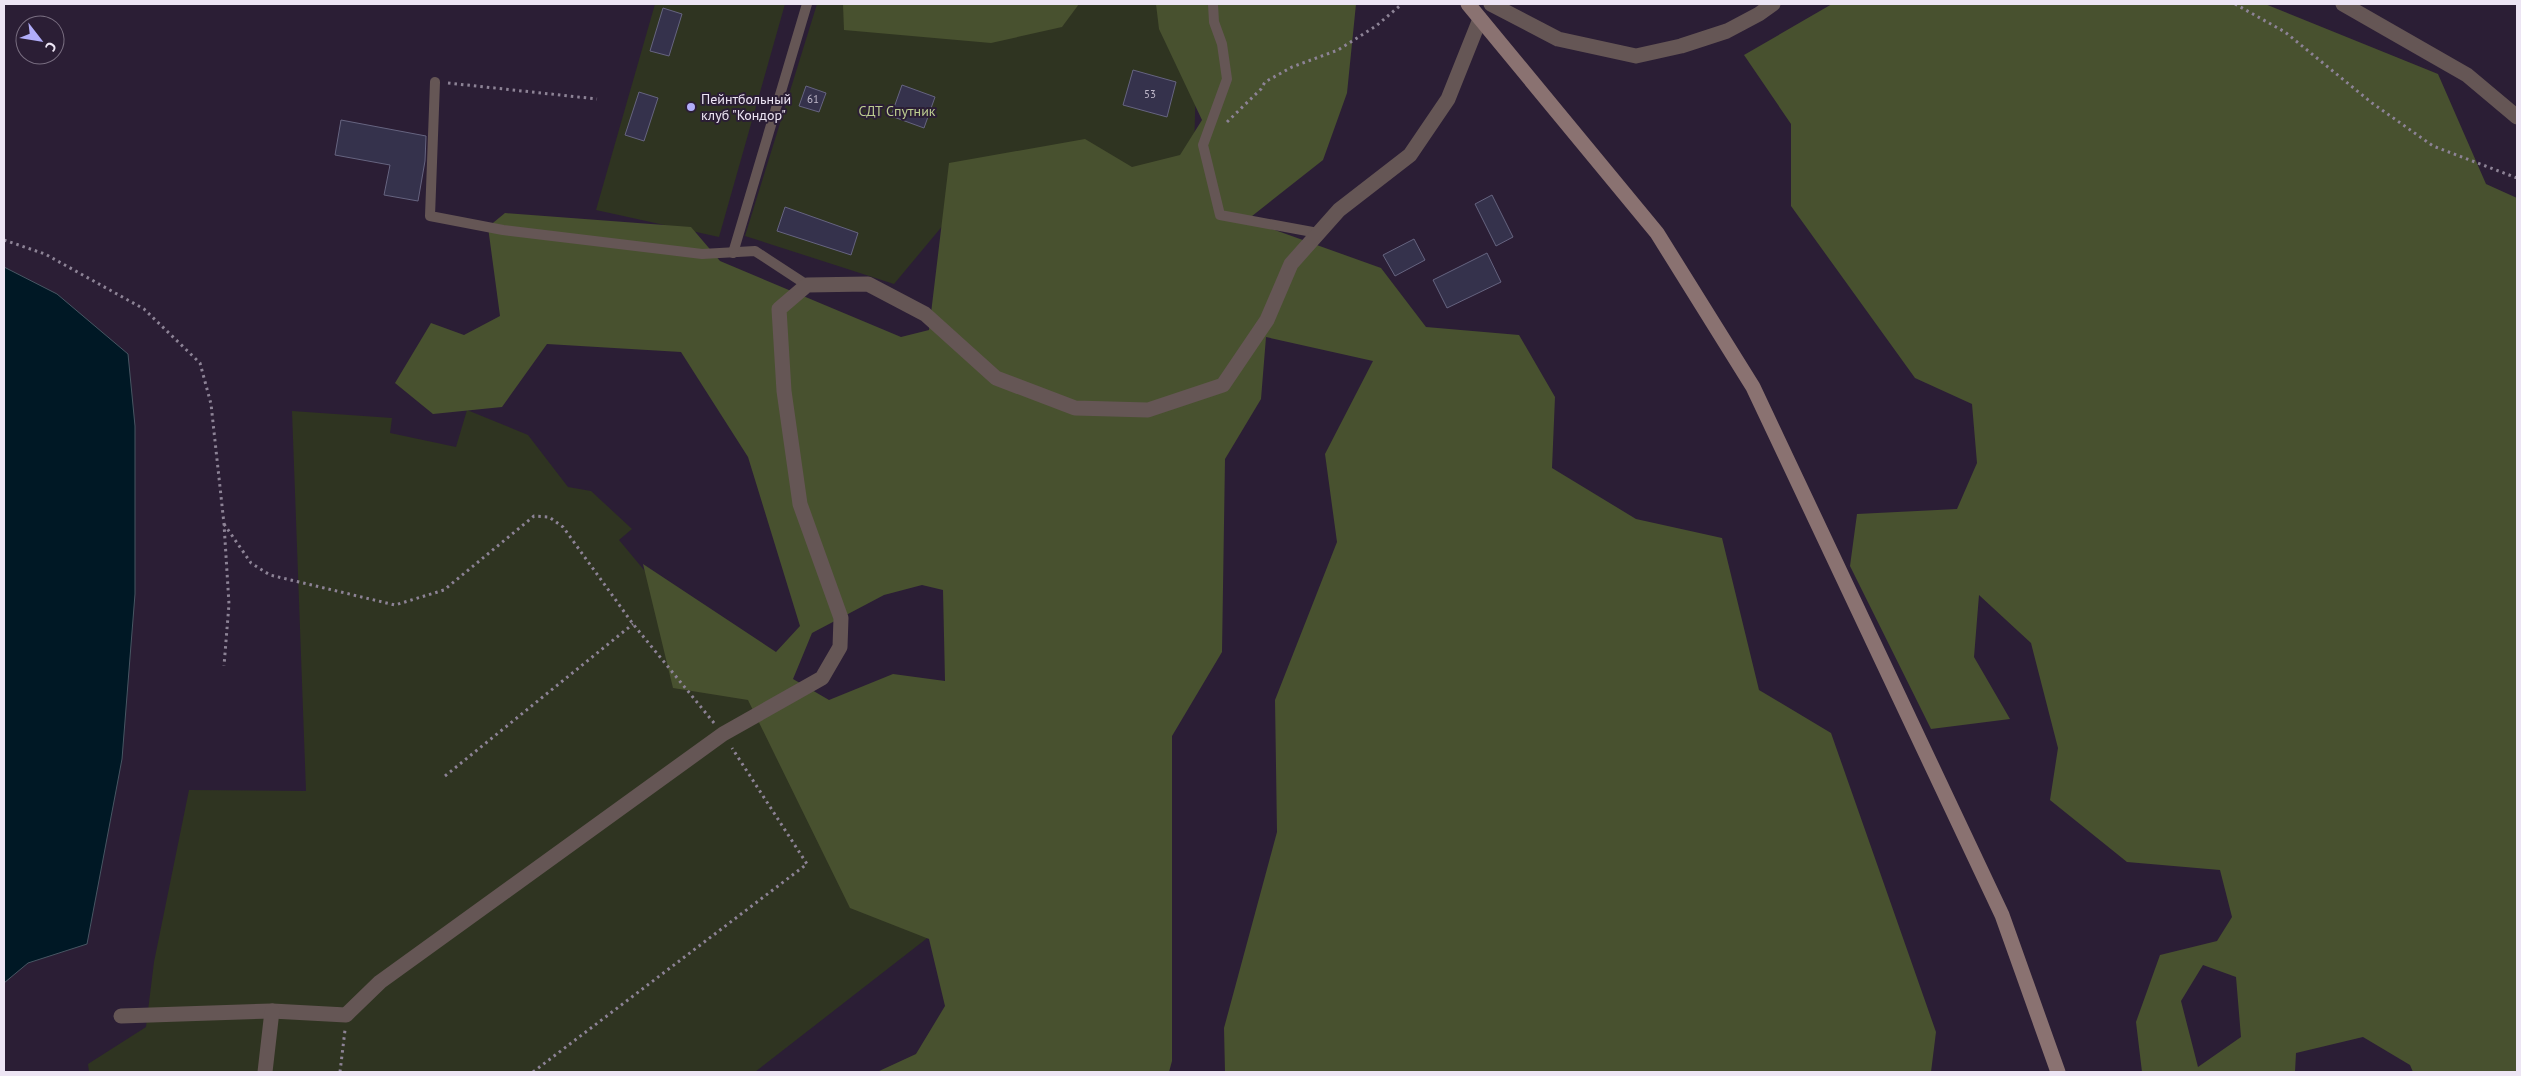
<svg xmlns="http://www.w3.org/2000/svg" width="2521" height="1076" viewBox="0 0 2521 1076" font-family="'PT Sans',sans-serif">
<rect width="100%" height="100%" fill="#2b1e35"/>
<g fill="#2f3421">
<polygon points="655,4 785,4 719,237 596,210"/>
<polygon points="817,4 1198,4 1193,190 984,176 894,284 745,236"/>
<polygon points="467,410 528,435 568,487 591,491 632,529 619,540 649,576 953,918 755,1072 89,1072 88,1064 146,1027 154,962 189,790 306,791 292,411 392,418 390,433 456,447"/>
</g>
<g fill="#48512f" fill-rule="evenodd">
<polygon points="843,4 1079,4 1062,27 991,43 844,30"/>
<path d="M 1156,4 L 1356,4 L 1347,93 L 1323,160 L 1247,220 L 1381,268 L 1426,327 L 1519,335 L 1555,397 L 1552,468 L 1636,519 L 1722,538 L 1759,690 L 1831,733 L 1936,1032 L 1931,1072 L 1225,1072 L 1224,1028 L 1277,832 L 1275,700 L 1337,542 L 1325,454 L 1373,361 L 1266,337 L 1261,399 L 1225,459 L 1222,652 L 1172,736 L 1172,1061 L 1169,1072 L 877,1072 L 916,1054 L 945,1006 L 929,939 L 850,908 L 748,700 L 673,688 L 643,564 L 776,652 L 800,626 L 748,457 L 681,352 L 547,344 L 502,407 L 433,414 L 395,383 L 431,323 L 464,335 L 500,316 L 488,227 L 505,213 L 691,227 L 720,261 L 901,337 L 929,330 L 949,163 L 1085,139 L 1132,167 L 1180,155 L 1202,120 L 1159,29 ZM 922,585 L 943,590 L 945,681 L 893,674 L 829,700 L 793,679 L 812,633 L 884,595 Z"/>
<path d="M 1832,4 L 2265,4 L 2438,74 L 2486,184 L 2517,198 L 2517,1072 L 2413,1072 L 2410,1065 L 2363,1037 L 2296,1053 L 2295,1072 L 2142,1072 L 2136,1022 L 2160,955 L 2217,941 L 2232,917 L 2220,870 L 2127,862 L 2050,800 L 2058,748 L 2031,643 L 1979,595 L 1974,657 L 2010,719 L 1931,729 L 1850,566 L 1857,514 L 1957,509 L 1977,463 L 1972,404 L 1915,378 L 1791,206 L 1791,124 L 1744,55 ZM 2203,965 L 2236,977 L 2241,1037 L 2198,1067 L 2181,1001 Z"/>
</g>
<polygon fill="#001825" stroke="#475663" points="4,267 57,294 128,354 135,426 135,594 122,759 87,944 28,963 4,983"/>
<g fill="#35324c" stroke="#666480">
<polygon points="663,8 682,14 669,56 650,51"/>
<polygon points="1133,70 1176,82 1167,117 1123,105"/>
<polygon points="902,85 935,97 924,128 891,116"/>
<polygon points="806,86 826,93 819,112 799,106"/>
<polygon points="639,92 658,98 644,141 625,135"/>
<polygon points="341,120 426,136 425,161 418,201 384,195 390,165 335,155"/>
<polygon points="1492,195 1513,237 1496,246 1475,204"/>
<polygon points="785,207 858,233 851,255 777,231"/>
<polygon points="1414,239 1425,260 1395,276 1383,255"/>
<polygon points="1487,253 1501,282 1447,308 1433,280"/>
</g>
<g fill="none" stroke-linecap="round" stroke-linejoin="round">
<g stroke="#8d8396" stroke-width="3" stroke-dasharray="2.5 4" stroke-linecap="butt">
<polyline points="2235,4 2285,32 2372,103 2433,146 2517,178"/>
<polyline points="448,83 597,99"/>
<polyline points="1227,122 1261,89 1265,82 1292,67 1338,50 1376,26 1402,4"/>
<polyline points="4,240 45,254 144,309 200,363 211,404 224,524 229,604 224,666"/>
<polyline points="224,524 251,563 270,575 395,605 444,590 534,516 549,517 563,527 633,624 714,723"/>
<polyline points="445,776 633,624"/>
<polyline points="340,1072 345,1030"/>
<polyline points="533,1072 807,864 732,748"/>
</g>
<g stroke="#655655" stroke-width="10">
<polyline points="1213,4 1214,22 1222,44 1227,79 1203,145 1220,215 1318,233"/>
<polyline points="435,82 430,216 503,230 702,254 755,251 807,285"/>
<polyline points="733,253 807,4"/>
</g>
<g stroke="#655655" stroke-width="15">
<polyline points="1491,4 1558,39 1636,56 1681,46 1727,31 1759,14 1773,4"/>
<polyline points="2343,4 2467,75 2517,117"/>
<polyline points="121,1016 272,1011 346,1015 380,982 723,734 822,678 840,647 841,618 800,504 784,391 779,309 807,285 868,284 925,314 996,378 1075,408 1148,410 1223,385 1267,320 1291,264 1339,210 1410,155 1448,99 1480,19"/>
<polyline points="265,1072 272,1011"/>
</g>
<polyline stroke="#8a7271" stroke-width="15" points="1468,4 1657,233 1753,387 2002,915 2058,1072"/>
</g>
<circle fill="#b1adfa" stroke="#2b1e35" stroke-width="2" cx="691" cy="107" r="5"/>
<g text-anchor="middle" stroke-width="4" stroke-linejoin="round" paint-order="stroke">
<g font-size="11" fill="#bfb8ca">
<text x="1150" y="98">53</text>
<text x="813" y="103">61</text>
</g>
<g font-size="14" fill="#ede5f4" stroke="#2b1e35" text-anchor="start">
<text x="701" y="104">Пейнтбольный<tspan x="701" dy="16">клуб "Кондор"</tspan></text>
</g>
<g font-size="14" fill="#bdcd90" stroke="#2b1e35">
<text x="897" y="116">СДТ Спутник</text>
</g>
</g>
<rect width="2521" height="1076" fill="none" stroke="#ede5f4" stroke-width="10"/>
<g transform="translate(40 40) rotate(121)"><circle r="24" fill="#2b1e35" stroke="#796e81"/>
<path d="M0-4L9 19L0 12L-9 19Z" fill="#b1adfa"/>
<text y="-8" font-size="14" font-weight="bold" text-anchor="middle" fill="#ede5f4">С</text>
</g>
</svg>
